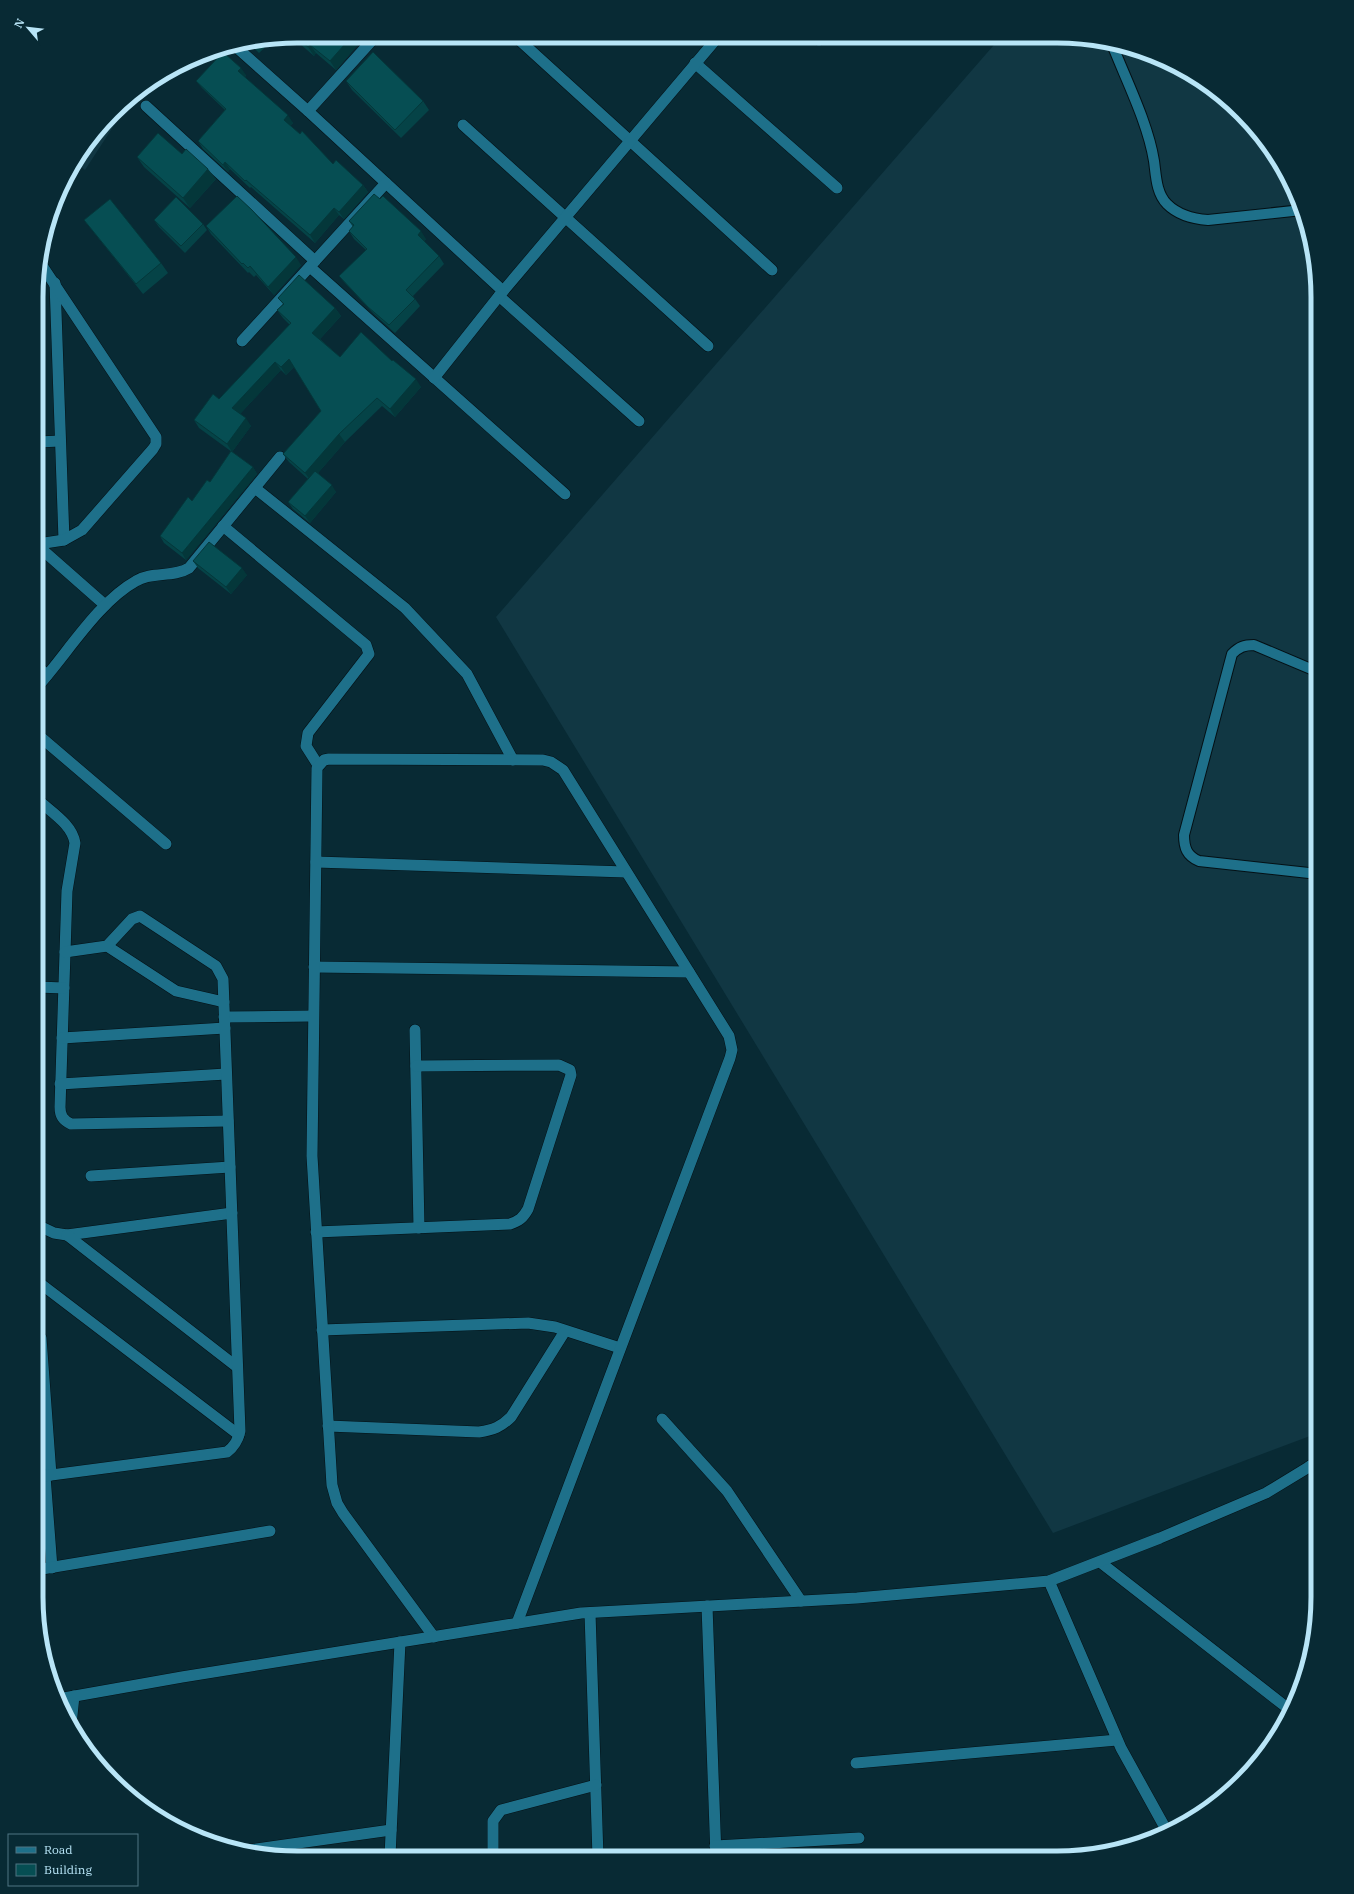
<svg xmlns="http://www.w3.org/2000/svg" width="1354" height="1894" viewBox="0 0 1354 1894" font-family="'IBM Plex Serif',serif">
<rect width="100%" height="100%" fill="#082a34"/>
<g fill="#113743">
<polygon points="1000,38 1092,38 1157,56 1216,90 1264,138 1291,182 1309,229 1318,296 1318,1433 1053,1533 496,617"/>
<polygon points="133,96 85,170 75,161 125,101"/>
</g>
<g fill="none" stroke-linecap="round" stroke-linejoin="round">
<defs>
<g id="service">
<path d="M 1112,44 C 1126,80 1148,123 1154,161 C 1156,175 1156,193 1167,204 C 1178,215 1194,219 1208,220 L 1302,210"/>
<path d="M 1318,874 L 1199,861 C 1187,856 1184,848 1184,835 L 1232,654 C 1239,647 1244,645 1254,645 L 1318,672"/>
</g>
<g id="minor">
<polyline points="516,37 772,270"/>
<polyline points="816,37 819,40"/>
<polyline points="235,46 308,111 503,291"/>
<polyline points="695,63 837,188"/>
<polyline points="146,106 315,261"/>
<polyline points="308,111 376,36"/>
<polyline points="463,125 708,346"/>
<polyline points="310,267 565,494"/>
<polyline points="55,283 64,540"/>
<polyline points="499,296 639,421"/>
<polyline points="242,341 386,183"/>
<polyline points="434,378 499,296 718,37"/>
<polyline points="38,442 60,441"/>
<polyline points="255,488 405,608 467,674 513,760"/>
<polyline points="223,526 366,645 369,654 308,733 306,746 318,765"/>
<polyline points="38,544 64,540 82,530 153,449 156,444 156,437 39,261"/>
<polyline points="38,546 105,605"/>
<polyline points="38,667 47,675"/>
<path d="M 38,686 C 67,654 98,602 136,581 C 152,571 173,578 189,568 L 280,457"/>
<polyline points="37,734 166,844"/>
<path d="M 37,799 C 51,812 72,824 75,843 L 67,891 L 60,1107 C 60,1116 63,1120 71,1124 L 228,1121"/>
<polyline points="316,862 626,872"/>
<polyline points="107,946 176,991 224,1002"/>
<polyline points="314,967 689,972"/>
<polyline points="37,987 64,988"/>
<polyline points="224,1017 313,1016"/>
<polyline points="415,1030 419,1228"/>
<polyline points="62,1038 225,1028"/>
<polyline points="60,1084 226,1074"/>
<polyline points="91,1176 230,1167"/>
<polyline points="37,1225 54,1233 67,1235 232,1213"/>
<path d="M 316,1232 L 510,1224 C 519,1221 523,1218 528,1209 L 571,1075 L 570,1070 L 559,1065 L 416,1066"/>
<polyline points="67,1235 237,1367"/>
<polyline points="37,1281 239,1435"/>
<polyline points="322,1330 528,1323 555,1327 620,1348"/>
<polyline points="41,1338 51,1475"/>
<polyline points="662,1419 727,1491 801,1601"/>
<path d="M 328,1426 L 479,1432 C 493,1430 501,1427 511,1417 L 565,1331"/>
<polyline points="1310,1466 1317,1472"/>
<polyline points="45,1476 52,1568"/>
<path d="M 36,1477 L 227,1452 C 235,1446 238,1440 240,1431 L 223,979 L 216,966 L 140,916 L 132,919 L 107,946 L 65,952"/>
<polyline points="1100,1562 1290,1710"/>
<polyline points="36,1570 270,1531"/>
<polyline points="1049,1581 1121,1748 1168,1833"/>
<polyline points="707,1606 716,1857"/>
<polyline points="590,1613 598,1857"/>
<polyline points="434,1637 343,1513 337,1503 332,1485 312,1156 317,768 324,760 329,759 543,760 551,762 563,770 729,1036 732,1050 730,1058 517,1623"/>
<polyline points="71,1725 74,1696"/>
<polyline points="856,1763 1117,1740"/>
<polyline points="715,1846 859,1838"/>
<polyline points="242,1851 391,1830"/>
<polyline points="390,1856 400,1642"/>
<polyline points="493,1856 493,1821 501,1810 596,1785"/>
</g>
<polyline id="tertiary" points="58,1699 182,1677 581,1613 857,1598 1049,1581 1160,1538 1266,1493 1317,1462"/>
</defs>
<use href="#service" stroke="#041015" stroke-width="12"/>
<use href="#minor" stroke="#041015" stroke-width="12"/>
<use href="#tertiary" stroke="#041015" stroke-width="12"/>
<use href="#service" stroke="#1e708a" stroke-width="10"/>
<use href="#minor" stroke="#1e708a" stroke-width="11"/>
<use href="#tertiary" stroke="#1e708a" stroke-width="11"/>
</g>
<g fill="#054347">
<polygon points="297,36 354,36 359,43 336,70 316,53 314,56 292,37"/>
<polygon points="273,40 259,53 250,44"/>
<polygon points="246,75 245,77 293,123 290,126 333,164 363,185 368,192 344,219 339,215 315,243 251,187 250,188 230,169 228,172 203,149 198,141 225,110 202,88 196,81"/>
<polygon points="346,81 423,101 429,110 401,138 352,90"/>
<polygon points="182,154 216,179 190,208 144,167 137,157"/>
<polygon points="84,220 161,263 168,273 143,294 92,230"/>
<polygon points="154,220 203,224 207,230 185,253 159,227"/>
<polygon points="349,221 426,239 424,241 439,256 444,264 413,296 420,306 395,333 374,314 345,283 339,276 366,250 354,239 349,231 353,227"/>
<polygon points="206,226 301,265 274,295 256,275 254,277 249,272 248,273 211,234"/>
<polygon points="278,298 335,308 341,316 320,339 340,357 392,361 421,387 395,417 382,406 345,442 318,473 336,492 310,523 293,509 288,502 308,479 289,462 283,454 321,411 294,367 286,375 281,370 240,414 251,426 232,452 199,428 194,420 219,399 290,325 283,318 277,310 283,304"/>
<polygon points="253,467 257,474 186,560 164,543 160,536 192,501"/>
<polygon points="193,561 247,575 231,594 198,568"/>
</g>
<g fill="#04373a">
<polygon points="352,36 354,36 359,43 336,70 330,61"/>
<polygon points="310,45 316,53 314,56 308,47"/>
<polygon points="241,68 246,75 243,78 238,71"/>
<polygon points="288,115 293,123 289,127 284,120"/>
<polygon points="225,162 230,169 228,172 223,165"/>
<polygon points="208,169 216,179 190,208 183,198"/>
<polygon points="363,185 368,192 344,219 339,212"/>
<polygon points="334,208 339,215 315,243 310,235"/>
<polygon points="421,231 426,239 423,243 418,235"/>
<polygon points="296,257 301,265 274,295 268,287"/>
<polygon points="335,308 341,316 318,341 312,333"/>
<polygon points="289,359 294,367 286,375 281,367"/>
<polygon points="275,362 281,370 238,416 232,408"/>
<polygon points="416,379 421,387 395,417 390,409"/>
<polygon points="246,418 251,426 232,452 227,444"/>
<polygon points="339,434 345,442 311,481 305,473"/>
<polygon points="253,467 257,474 186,560 182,553"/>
<polygon points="332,485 336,492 310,523 305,516"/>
<polygon points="242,568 247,575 231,594 226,587"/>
</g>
<g fill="#064e53" stroke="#04373a">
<polygon points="295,36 352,36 330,61 310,45 308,47"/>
<polygon points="223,52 241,68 238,71 288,115 284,120 300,134 302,131 333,164 336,160 363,185 339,212 334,208 310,235 246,180 245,181 225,162 223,165 198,141 226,109 196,81"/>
<polygon points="373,52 423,101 395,130 346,81"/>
<polygon points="158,133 182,154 186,149 208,169 183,198 137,157"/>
<polygon points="374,194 380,199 383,196 421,231 418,235 439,256 406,290 415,299 389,325 368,307 339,276 367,249 349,231 354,225 349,221"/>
<polygon points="237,196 252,210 296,257 268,287 250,266 248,268 243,263 242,264 206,226"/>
<polygon points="176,197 203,224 181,246 154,220"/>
<polygon points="110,199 161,263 136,284 84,220"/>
<polygon points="299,275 335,308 312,333 340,357 361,332 392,361 393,360 416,379 390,409 377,398 339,434 305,473 283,454 321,411 289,359 281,367 275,362 232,408 246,418 227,444 194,420 213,394 219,399 291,323 277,310 284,304 278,298"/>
<polygon points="231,451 253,467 182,553 160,536 188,497 192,501 207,480 210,482"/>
<polygon points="315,471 332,485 305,516 288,502"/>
<polygon points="209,542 242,568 226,587 193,561"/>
</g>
<path d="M0 0H1354V1894H0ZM297 43H1057A254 254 0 0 1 1311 297V1597A254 254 0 0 1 1057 1851H297A254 254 0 0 1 43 1597V297A254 254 0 0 1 297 43Z" fill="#082a34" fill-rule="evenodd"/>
<path fill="none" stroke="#b8e5f7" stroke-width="5" d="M297 43H1057A254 254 0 0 1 1311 297V1597A254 254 0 0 1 1057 1851H297A254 254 0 0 1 43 1597V297A254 254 0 0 1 297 43Z"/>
<rect x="8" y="1834" width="130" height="52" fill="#082a34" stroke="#4e7582"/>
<rect x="16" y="1847" width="20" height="6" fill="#1e708a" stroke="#4e7582"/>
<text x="44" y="1854" font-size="12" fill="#b8e5f7">Road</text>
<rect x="16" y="1864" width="20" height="12" fill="#064e53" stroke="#4e7582"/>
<text x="44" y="1874" font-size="12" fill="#b8e5f7">Building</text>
<g transform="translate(28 28) rotate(298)" stroke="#082a34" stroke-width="3" paint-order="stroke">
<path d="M0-3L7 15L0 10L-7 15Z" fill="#b8e5f7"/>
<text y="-6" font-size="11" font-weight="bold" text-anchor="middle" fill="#b8e5f7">N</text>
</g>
</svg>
